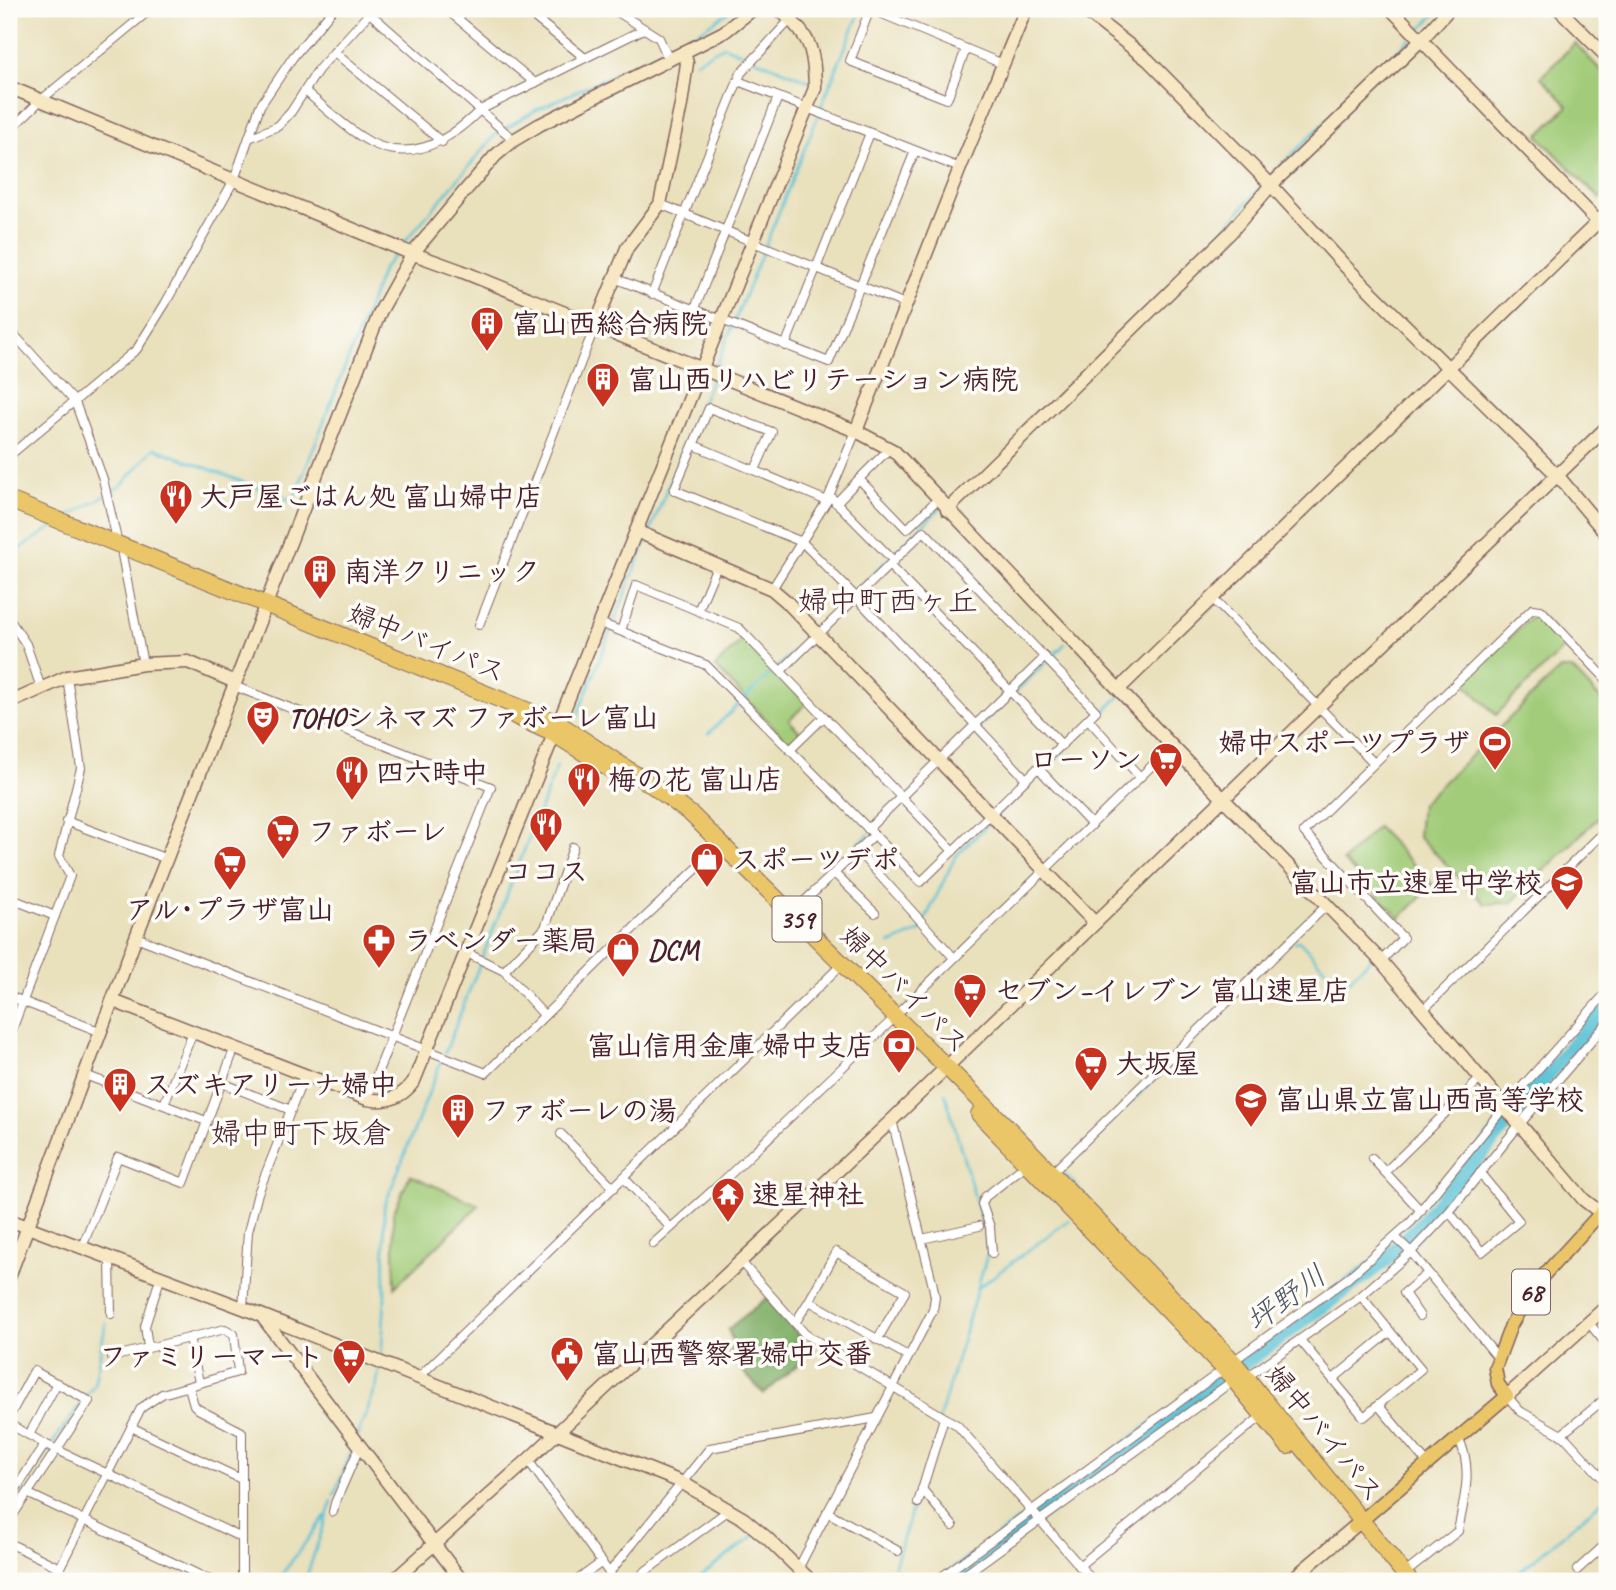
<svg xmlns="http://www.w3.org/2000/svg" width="1616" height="1590" viewBox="0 0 1616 1590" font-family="Caveat,'Klee One',sans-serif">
<rect width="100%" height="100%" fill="#fdfcf7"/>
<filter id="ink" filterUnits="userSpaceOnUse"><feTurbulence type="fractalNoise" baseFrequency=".0143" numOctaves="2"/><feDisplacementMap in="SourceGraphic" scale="14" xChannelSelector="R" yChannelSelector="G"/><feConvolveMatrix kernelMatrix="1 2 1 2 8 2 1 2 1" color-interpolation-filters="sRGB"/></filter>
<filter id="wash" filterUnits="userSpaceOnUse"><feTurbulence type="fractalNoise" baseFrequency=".00686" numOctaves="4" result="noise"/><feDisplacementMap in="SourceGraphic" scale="28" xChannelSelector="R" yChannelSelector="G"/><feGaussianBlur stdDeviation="1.57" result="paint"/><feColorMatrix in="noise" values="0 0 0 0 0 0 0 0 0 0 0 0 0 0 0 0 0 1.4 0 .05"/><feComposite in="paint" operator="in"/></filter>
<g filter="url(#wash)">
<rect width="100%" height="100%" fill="#e9e0bc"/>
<g fill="#a2cc79" stroke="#767652" stroke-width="2">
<polygon points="1575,43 1607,77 1607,191 1600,199 1538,136 1568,106 1541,77"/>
<polygon points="1540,616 1567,645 1496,715 1464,682 1531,617"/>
<polygon points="744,638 807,703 789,720 801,733 794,741 787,741 715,667"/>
<polygon points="1560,669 1572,669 1607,706 1607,809 1511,903 1485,904 1418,836 1421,804"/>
<polygon points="1377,827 1433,885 1400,918 1343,861"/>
<polygon points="410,1175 479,1205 395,1287 393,1214"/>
</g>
<polygon fill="#81b069" stroke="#66684a" stroke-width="2" points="767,1298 800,1337 815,1349 764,1394 728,1355 733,1343 728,1329"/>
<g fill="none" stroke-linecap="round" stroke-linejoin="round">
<g stroke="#59c1d5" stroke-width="2.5">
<polyline points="1418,32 1440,9"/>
<polyline points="667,49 684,41 733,9"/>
<polyline points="696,61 724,46 809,81"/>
<polyline points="820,109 861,9"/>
<polyline points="1268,178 1413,36"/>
<polyline points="1213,242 1264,183"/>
<polyline points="403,244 497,133 536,110 661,52"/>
<polyline points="715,369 818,116"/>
<polyline points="110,492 122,485 154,448 293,501 383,269 397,252"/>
<polyline points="68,517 104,496"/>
<polyline points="650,531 712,378"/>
<polyline points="892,555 940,508"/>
<polyline points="9,556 56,525"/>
<polyline points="855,592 888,559"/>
<polyline points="818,629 850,596"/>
<polyline points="744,699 813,633"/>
<polyline points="577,717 646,541"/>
<polyline points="708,734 740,703"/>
<polyline points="944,761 1065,644"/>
<polyline points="906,798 939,766"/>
<polyline points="999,814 1119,697"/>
<polyline points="874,830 902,802"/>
<polyline points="856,847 869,834"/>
<polyline points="1294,942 1299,941 1342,987 1371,958"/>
<polyline points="890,944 920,931 955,857 991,821"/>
<polyline points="445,1053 557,766"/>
<polyline points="1091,1202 1061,1170 1167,1067"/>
<polyline points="979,1287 1069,1220"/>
<polyline points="381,1360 385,1298 384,1207 442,1059"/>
<polyline points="937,1427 988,1252 983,1226 945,1093"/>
<polyline points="357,1436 376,1388 380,1367"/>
<polyline points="52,1444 94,1385 106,1322"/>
<polyline points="334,1495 354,1446"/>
<polyline points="9,1510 48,1449"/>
<polyline points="277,1581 325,1516"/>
<polyline points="305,1581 332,1501"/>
<polyline points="694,1581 754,1536"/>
<polyline points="890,1581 915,1500"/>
<polyline points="1509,1581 1607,1497"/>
</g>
<polyline stroke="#59c1d5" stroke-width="16" points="947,1581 1386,1259 1417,1229 1607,1005"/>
</g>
</g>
<g filter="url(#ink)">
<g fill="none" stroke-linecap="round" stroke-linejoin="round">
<defs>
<g id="street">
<polyline points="365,9 514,140"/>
<polyline points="446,9 535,83"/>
<polyline points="524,9 585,58"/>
<polyline points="613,9 659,38 669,60"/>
<polyline points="870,9 850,61 947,99 966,49"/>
<polyline points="870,9 1003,64"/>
<polyline points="1102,23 1112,9"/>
<polyline points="334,52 442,142"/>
<polyline points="738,81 960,168"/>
<path d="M 305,91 C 323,106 340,123 360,136 C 405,167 446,144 480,110 L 644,29"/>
<polyline points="9,131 41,100 151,9"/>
<polyline points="249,138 278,126 291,112 318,70 373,9"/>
<polyline points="660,204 905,304"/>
<polyline points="614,278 829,362 915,151"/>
<polyline points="652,294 741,73 800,9"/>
<polyline points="694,311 778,97"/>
<polyline points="9,329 75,402 103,479 118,544"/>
<polyline points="785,346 870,133"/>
<polyline points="694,445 827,501"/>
<polyline points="889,449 859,479 907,529 938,499"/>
<polyline points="9,456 137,349 165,304 234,180 260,106 293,57 333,9"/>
<polyline points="755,470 772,432 709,408 674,490 802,542 856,597 1026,779"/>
<polyline points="830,496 894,561"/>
<polyline points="836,503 859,479"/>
<polyline points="122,555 143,664"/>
<polyline points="889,565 1062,745"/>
<polyline points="772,589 827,501 856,431"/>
<polyline points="1213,599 1374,763"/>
<polyline points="698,611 717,566"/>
<polyline points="9,619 26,644 41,688"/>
<polyline points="600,623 706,665 921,882 1096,711 924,531 781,671"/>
<polyline points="479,625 595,326"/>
<polyline points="621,631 636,585 739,628 953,851"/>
<polyline points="234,686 491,787 367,1099"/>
<polyline points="1088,719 1140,777"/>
<polyline points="790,750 824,717"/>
<polyline points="1038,768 1092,825"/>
<polyline points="66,821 167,859"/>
<polyline points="868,829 1045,657"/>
<polyline points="857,850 954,958"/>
<polyline points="834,873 875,913"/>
<polyline points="9,898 55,916"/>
<polyline points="792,913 870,839"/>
<polyline points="136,937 486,1073 642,920 707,859"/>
<polyline points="467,950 473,956 504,971 544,1015"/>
<polyline points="1381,961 1403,938 1304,832 1532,609 1541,610 1607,680"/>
<polyline points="504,971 545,928 573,847"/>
<polyline points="9,996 101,1032"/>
<polyline points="1424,1009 1607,829"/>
<polyline points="895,1016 1172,746"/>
<polyline points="9,1038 70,876 59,856 81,768 67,677"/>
<polyline points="85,1075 206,1121"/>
<polyline points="222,1083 291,1110"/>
<polyline points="164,1104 193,1032"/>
<polyline points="561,1134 614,1188"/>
<polyline points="1372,1158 1421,1211"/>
<polyline points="1385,1172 1481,1078"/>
<polyline points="1052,1173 1327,905"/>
<polyline points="624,1178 670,1227"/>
<polyline points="1449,1212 1482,1252 1519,1221 1480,1173"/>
<polyline points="1395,1237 1411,1252 1499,1359"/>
<polyline points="922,1239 979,1226"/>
<polyline points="653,1244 721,1183 889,1023"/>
<polyline points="82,1247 118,1157 184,1183 235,1047"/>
<polyline points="992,1253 990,1227 982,1204 985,1197 1027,1164"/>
<polyline points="110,1258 111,1314"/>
<polyline points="741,1262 805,1334 957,1425 1093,1581"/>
<polyline points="809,1301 836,1252 905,1292 877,1340"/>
<polyline points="243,1308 248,1232 258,1193 305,1074"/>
<polyline points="1420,1316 1404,1293 1428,1273"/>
<polyline points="795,1323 809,1301 908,1356"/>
<polyline points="1589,1323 1607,1345"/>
<polyline points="189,1338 199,1382"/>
<polyline points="1300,1340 1364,1417 1421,1369 1361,1296"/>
<polyline points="148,1347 145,1326 160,1279"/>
<polyline points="1233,1361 1348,1278 1411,1222 1505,1106 1607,992"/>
<polyline points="1247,1377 1361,1296 1411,1252 1449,1212 1520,1124 1607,1023"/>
<polyline points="418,1378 837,969"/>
<polyline points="1333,1379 1390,1332"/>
<polyline points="189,1387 194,1405 198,1409 242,1432 242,1581"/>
<polyline points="1507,1396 1520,1411 1565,1437 1607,1483"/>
<polyline points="1378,1405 1427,1463"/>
<polyline points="9,1417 34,1371 89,1401 9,1521"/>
<polyline points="9,1424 45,1444 242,1538"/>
<polyline points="131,1427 241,1479"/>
<polyline points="29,1435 57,1383"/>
<polyline points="1561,1435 1607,1397"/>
<polyline points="528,1460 615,1581"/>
<polyline points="922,1489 953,1526"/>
<polyline points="29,1494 212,1581"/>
<polyline points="9,1499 45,1444"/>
<polyline points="918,1503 944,1418"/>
<polyline points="333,1512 335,1503 360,1446"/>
<polyline points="827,1512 898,1551"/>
<polyline points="9,1543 60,1568"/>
<polyline points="1079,1566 1263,1415"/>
<polyline points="798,1569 933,1310 935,1297 933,1286 892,1120"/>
<polyline points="1577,1570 1607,1543"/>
<polyline points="609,1573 710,1448 876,1418"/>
<polyline points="643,1573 729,1510"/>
<path d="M 1404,1574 L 1458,1531 C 1464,1499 1474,1468 1458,1437"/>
<polyline points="53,1581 141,1408 162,1394 238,1372 234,1334 225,1329 112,1357"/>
<polyline points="576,1581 602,1562"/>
<polyline points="936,1581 1224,1369"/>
<polyline points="956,1581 1234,1380"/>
</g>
<g id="secondary">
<polyline points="1083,9 1148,60 1271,185 1346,267 1558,476 1607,535"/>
<polyline points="1391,9 1607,231"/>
<polyline points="1559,9 1607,57"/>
<polyline points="9,87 403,250 461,271 856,431 894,451 1172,746 1381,961 1584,1200 1601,1213"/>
<polyline points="595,326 627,248 660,204 681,105 687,63 684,52"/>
<polyline points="856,431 960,168 1026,9"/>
<polyline points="947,510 1230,233 1271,185 1422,39 1449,9"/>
<polyline points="636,531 772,589 786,601 1095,923"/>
<polyline points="1119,689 1607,213"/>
<polyline points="9,703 67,677 143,664 188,662 235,682"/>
<path d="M 113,1001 L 367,1099 C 387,1103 402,1098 414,1081 L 815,88 C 814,46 810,37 779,9"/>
<polyline points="9,1220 243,1308 681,1482 744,1519 767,1538 811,1581"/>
<polyline points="9,1277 136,937 380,312 413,253 464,192 495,156 514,140 539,125 724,32 753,9"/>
<polyline points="264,1319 462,1581"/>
<polyline points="1507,1396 1607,1306"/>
<polyline points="393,1581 528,1460 892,1120 1607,427"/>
<polyline points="1290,1581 1354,1527"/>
</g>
<polyline id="primary" points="1354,1527 1507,1396 1498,1384 1495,1368 1511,1325 1533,1287 1607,1206"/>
<g id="highway">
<polyline points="9,500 558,723 653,786 692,815 1010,1130 1233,1361 1410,1581"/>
<polyline points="515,716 554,734 614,772"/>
<polyline points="979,1114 1230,1375 1288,1446"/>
</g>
</defs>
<use href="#street" stroke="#82635e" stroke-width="10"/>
<use href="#secondary" stroke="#82635e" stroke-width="15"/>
<use href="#primary" stroke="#82635e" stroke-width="15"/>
<use href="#highway" stroke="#82635e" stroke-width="18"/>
<use href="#street" stroke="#fff" stroke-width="8"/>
<use href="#secondary" stroke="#f7e8c3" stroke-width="12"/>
<use href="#primary" stroke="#eac669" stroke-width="12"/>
<use href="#highway" stroke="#eac669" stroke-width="16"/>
</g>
</g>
<defs>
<symbol id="building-pin" viewBox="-11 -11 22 30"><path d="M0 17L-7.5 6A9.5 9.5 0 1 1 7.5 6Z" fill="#c8321e" stroke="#fdfcf7"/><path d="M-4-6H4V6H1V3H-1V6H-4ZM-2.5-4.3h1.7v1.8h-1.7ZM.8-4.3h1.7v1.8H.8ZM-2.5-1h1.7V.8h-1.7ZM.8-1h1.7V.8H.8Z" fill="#fff"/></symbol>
<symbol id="restaurant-pin" viewBox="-11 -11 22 30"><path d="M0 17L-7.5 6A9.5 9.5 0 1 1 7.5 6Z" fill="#c8321e" stroke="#fdfcf7"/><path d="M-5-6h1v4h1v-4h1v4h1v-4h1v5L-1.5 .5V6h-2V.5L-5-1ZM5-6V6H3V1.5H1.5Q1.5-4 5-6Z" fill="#fff"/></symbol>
<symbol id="theatre-pin" viewBox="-11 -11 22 30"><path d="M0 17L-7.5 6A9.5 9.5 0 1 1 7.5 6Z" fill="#c8321e" stroke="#fdfcf7"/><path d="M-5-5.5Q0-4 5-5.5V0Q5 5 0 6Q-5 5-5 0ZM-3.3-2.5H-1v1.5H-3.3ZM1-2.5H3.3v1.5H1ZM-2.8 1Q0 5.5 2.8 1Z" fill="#fff"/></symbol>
<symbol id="stadium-pin" viewBox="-11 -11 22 30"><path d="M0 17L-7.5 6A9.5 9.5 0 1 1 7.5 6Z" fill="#c8321e" stroke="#fdfcf7"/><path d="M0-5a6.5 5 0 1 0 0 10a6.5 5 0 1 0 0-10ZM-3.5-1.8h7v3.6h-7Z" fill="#fff"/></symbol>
<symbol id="supermarket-pin" viewBox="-11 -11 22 30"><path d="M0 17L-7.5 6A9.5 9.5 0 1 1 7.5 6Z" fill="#c8321e" stroke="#fdfcf7"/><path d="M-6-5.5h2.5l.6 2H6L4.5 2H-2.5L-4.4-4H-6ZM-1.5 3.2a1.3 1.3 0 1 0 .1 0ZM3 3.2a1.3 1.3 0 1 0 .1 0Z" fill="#fff"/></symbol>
<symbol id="shop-pin" viewBox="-11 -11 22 30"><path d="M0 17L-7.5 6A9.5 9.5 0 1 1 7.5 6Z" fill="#c8321e" stroke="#fdfcf7"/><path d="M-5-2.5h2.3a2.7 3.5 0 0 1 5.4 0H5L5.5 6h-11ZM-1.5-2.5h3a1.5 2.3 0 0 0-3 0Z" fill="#fff"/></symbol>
<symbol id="school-pin" viewBox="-11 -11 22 30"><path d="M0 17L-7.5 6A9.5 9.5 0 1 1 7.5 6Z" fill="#c8321e" stroke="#fdfcf7"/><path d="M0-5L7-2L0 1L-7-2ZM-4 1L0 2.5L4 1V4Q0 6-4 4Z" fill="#fff"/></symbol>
<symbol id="pharmacy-pin" viewBox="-11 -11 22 30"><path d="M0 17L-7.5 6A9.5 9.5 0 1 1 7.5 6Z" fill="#c8321e" stroke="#fdfcf7"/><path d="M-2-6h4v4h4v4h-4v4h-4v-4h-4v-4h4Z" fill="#fff"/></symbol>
<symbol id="bank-pin" viewBox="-11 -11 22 30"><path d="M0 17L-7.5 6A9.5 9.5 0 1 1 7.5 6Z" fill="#c8321e" stroke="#fdfcf7"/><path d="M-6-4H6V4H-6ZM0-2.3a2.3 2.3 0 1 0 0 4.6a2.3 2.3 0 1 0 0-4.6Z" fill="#fff"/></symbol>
<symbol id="temple-pin" viewBox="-11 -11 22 30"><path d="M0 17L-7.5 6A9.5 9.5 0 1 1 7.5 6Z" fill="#c8321e" stroke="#fdfcf7"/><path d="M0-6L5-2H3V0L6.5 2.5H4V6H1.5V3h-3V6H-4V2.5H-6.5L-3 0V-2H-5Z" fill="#fff"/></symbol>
<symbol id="civic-pin" viewBox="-11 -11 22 30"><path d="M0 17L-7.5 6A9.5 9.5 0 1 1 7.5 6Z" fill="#c8321e" stroke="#fdfcf7"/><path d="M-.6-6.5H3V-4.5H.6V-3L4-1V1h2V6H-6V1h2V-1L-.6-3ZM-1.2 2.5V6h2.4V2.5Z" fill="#fff"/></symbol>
</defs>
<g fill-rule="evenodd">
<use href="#building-pin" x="468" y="304" width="38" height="52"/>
<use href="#building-pin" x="584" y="360" width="38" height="52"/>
<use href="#restaurant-pin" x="157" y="477" width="38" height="52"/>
<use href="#building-pin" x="301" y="552" width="38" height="52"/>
<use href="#theatre-pin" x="244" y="698" width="38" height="52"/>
<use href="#stadium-pin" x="1476" y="723" width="38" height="52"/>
<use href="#supermarket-pin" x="1147" y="740" width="38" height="52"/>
<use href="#restaurant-pin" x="333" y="753" width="38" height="52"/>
<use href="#restaurant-pin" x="565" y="760" width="38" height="52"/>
<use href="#restaurant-pin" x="527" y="805" width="38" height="52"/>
<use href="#supermarket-pin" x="264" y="812" width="38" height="52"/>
<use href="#shop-pin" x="688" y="840" width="38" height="52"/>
<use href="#supermarket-pin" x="211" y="843" width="38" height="52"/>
<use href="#school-pin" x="1548" y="863" width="38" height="52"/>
<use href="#pharmacy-pin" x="360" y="921" width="38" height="52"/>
<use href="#shop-pin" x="604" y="930" width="38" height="52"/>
<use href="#supermarket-pin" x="951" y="971" width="38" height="52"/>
<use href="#bank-pin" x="880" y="1026" width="38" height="52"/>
<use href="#supermarket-pin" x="1072" y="1044" width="38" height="52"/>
<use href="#building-pin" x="101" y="1065" width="38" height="52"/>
<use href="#school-pin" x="1232" y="1080" width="38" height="52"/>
<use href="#building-pin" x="439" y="1091" width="38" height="52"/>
<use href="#temple-pin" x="709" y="1175" width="38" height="52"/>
<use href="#civic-pin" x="548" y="1334" width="38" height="52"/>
<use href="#supermarket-pin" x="330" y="1337" width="38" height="52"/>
</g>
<g text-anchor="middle" stroke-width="7" stroke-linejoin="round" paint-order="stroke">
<g fill="#fdfcf7" stroke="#806168" stroke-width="2">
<rect x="772.5" y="896.5" width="49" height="45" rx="5"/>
<rect x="1512" y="1269.5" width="38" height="45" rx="5"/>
</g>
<g font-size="26" font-weight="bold" fill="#4a1f2b">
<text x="797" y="928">359</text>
<text x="1531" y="1301">68</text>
</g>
<g font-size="28" font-weight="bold" fill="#4a1f2b" stroke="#fdfcf7" text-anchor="start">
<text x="512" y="333">富山西総合病院</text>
<text x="628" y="389">富山西リハビリテーション病院</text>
<text x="200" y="506">大戸屋ごはん処 富山婦中店</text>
<text x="344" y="581">南洋クリニック</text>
<text x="288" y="727">TOHOシネマズ ファボーレ富山</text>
<text x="1470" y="752" text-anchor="end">婦中スポーツプラザ</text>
<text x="1142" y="769" text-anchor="end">ローソン</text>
<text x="376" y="782">四六時中</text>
<text x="608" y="789">梅の花 富山店</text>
<text x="308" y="841">ファボーレ</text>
<text x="732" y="869">スポーツデポ</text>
<text x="546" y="881" text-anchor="middle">ココス</text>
<text x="1542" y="892" text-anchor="end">富山市立速星中学校</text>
<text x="230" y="919" text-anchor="middle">アル･プラザ富山</text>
<text x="404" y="950">ラベンダー薬局</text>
<text x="648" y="959">DCM</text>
<text x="995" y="1000">セブン−イレブン 富山速星店</text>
<text x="874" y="1055" text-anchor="end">富山信用金庫 婦中支店</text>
<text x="1116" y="1073">大坂屋</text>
<text x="144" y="1094">スズキアリーナ婦中</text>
<text x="1276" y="1109">富山県立富山西高等学校</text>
<text x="482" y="1120">ファボーレの湯</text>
<text x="752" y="1204">速星神社</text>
<text x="592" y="1363">富山西警察署婦中交番</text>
<text x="324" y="1366" text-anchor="end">ファミリーマート</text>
</g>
<g font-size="28" fill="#4a1f2b" stroke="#fdfcf7">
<text transform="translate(427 642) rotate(22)" y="10">婦中バイパス</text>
<text transform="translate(905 989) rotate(45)" y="10">婦中バイパス</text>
<text transform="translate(1325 1433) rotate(51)" y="10">婦中バイパス</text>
</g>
<g font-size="30" fill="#4a1f2b" stroke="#fdfcf7">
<text x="888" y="611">婦中町西ヶ丘</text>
<text x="301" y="1143">婦中町下坂倉</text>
</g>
<g font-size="30" font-style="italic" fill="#4f5866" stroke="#fdfcf7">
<text transform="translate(1286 1298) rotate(-36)" y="10">坪野川</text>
</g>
</g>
<rect width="1616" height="1590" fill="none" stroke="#fdfcf7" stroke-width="35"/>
</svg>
